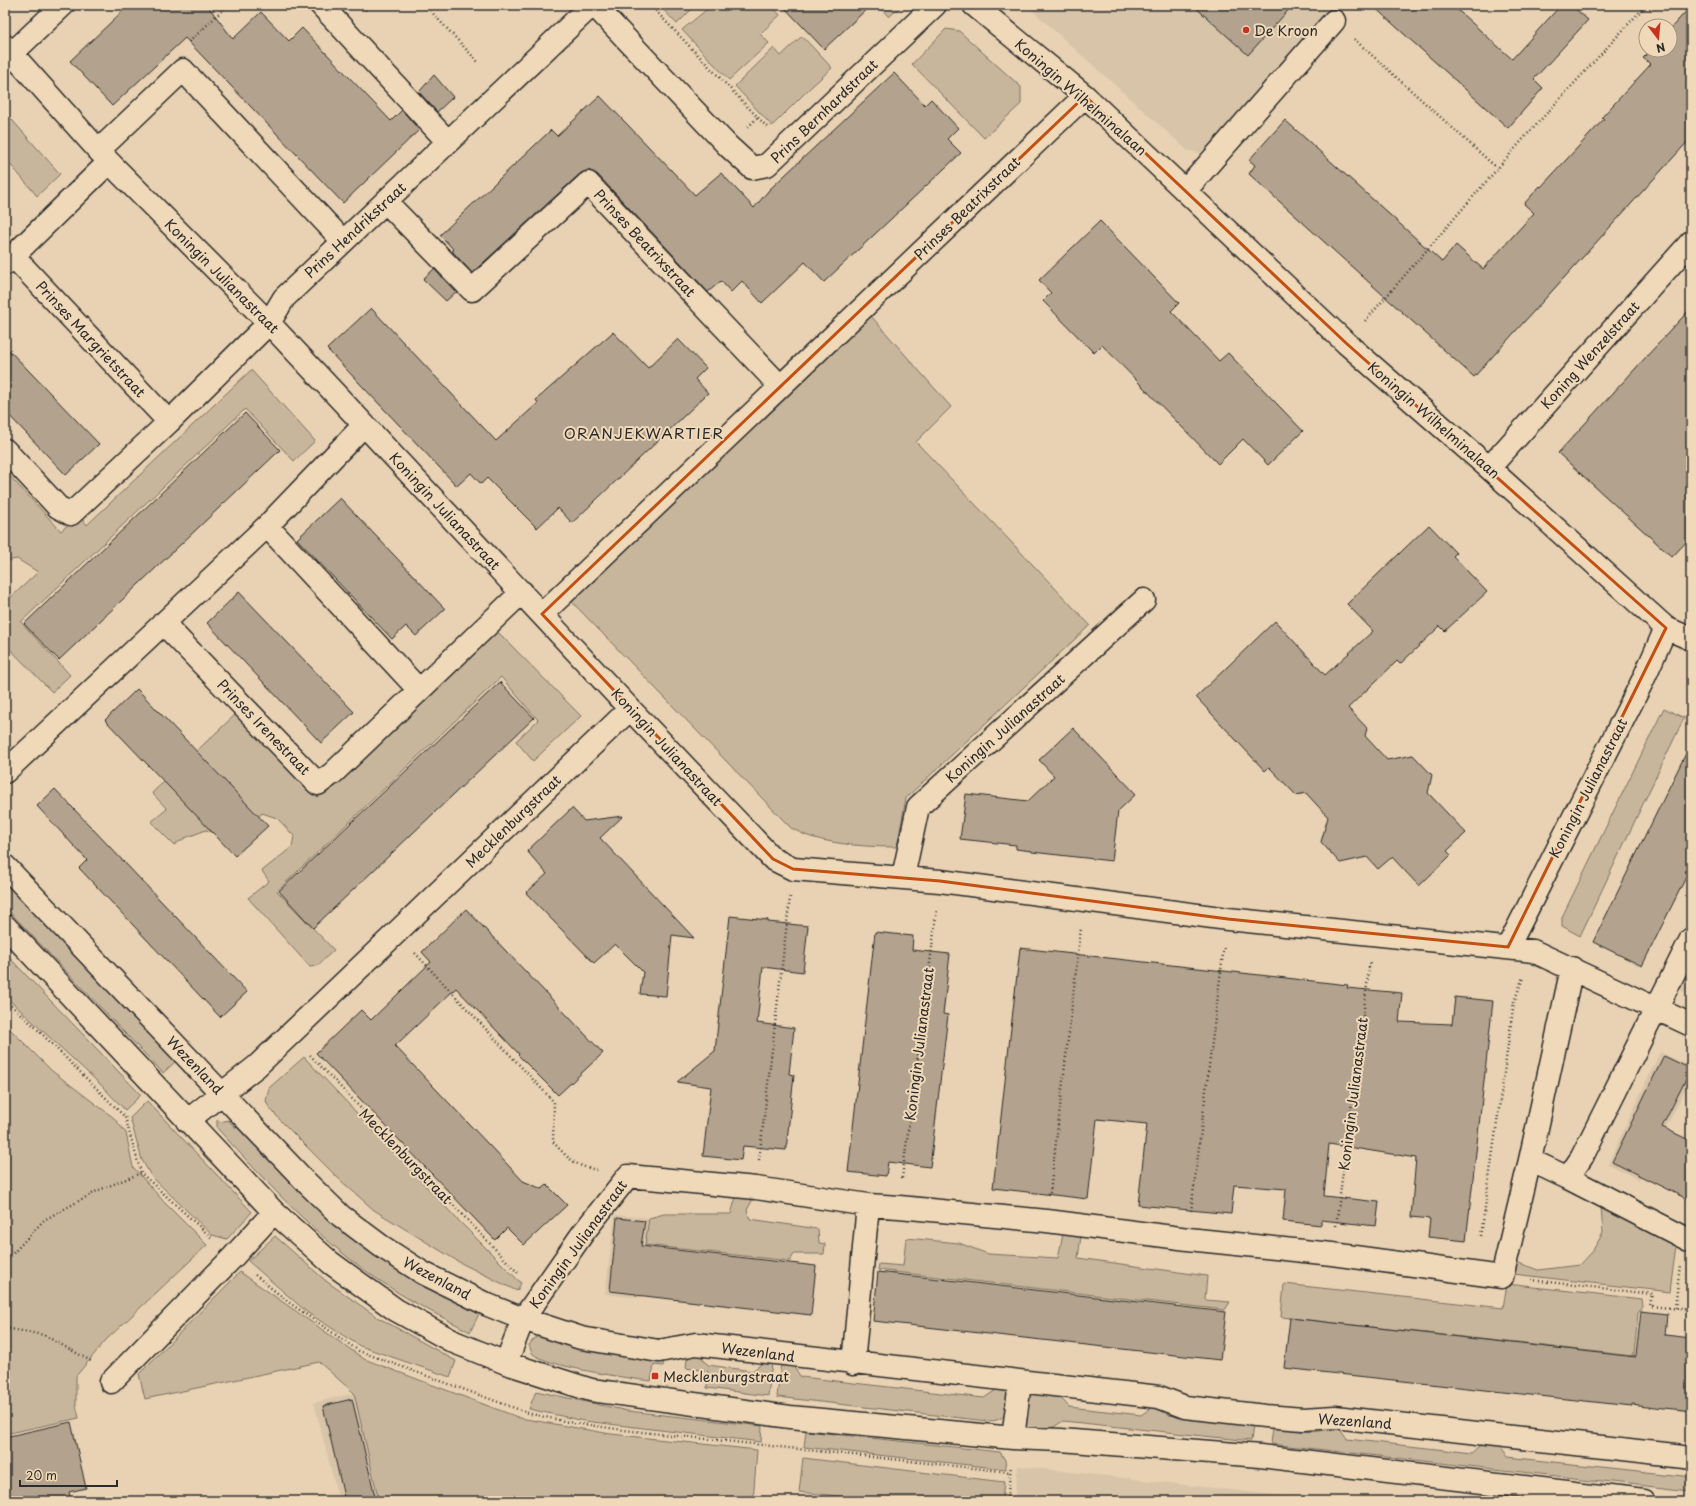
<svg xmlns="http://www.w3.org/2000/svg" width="1696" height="1506" font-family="'Playpen Sans',sans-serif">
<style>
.built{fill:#d8c4a8}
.green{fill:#c8b69c;stroke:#7a7064}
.building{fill:#b3a38e;stroke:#2b2b2b}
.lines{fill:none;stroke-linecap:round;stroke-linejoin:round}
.minor-casing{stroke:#2b2b2b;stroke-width:25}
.path{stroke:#2b2b2b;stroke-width:2.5;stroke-dasharray:1 3;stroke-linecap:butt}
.minor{stroke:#f0d9b9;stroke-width:22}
.marked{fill:none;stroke:#c25012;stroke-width:3;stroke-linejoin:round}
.poi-dot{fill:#c8321e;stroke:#f0d9b9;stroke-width:1.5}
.labels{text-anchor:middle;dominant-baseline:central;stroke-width:4;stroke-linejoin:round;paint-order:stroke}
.poi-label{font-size:14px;fill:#2b2b2b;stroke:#f0d9b9;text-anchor:start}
.street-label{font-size:14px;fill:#2b2b2b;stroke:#f0d9b9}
.neighbourhood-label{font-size:15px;letter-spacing:1px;fill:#2b2b2b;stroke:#f0d9b9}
</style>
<rect width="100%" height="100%" fill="#e8d2b3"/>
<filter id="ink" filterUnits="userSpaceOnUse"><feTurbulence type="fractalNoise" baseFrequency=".025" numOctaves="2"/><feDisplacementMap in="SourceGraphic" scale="8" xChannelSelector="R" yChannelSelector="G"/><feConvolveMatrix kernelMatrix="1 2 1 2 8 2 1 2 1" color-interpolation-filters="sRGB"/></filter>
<g filter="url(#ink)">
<path class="built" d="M1026,5H1337L1211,146L1199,153L1187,150Z
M1691,962V995L1677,989Z
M1660,1052L1691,1067V1079L1639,1180L1608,1164Z
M615,1215L649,1218L645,1245L641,1298L605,1294Z
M354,1393L379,1501H339L314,1403Z
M1018,1466L1327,1501H1014Z"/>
<path class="green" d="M659,5H696L677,24Z
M712,5H771L780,15L760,34L769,43L729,80L682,30Z
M877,5H902L889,17Z
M946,29L959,31L1021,87V104L984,138L912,64Z
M802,36L832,68L811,87L772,126L735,86L774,48L781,56Z
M5,112L60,174L37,196L5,158Z
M871,316L951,407L916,442L1090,625L906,798L897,847C869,847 838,845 811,837C804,835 797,831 791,828L572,602Z
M251,370L315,441L294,461L245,409L21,622L70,675L52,692L5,644V603L38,572L17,559L5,561V471L61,531L79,515L87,525Z
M494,628L581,716L533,761L516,741L538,720L501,677L277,891L334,950L317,966L310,967L248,898L269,881L262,871L292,847L294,836L277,818L262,813L246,831L218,834L206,830L185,838L174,845L151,822L167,809L152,793L237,713L318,797Z
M1664,708L1684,718L1580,936L1562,926V917Z
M5,878L177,1060L163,1073L5,907Z
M5,953L141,1095L125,1110L100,1084L5,996Z
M5,1024L52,1071L114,1118L126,1133L133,1167L165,1203L207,1245L106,1340L76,1376V1405L79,1418L5,1434Z
M304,1057L456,1218L521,1283L517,1291L459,1262L374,1210L339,1179L280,1120L269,1107L266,1101L269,1088Z
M147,1101L252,1212L227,1239L212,1235L151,1176L142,1160L130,1118Z
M217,1119L221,1122L228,1120L236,1128L240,1124L309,1197L481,1310L470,1332C443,1317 414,1304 388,1286C322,1244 270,1186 217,1128Z
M736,1197L753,1199L747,1210L750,1219L818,1229L819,1243L825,1244L824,1254H794L790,1261L645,1245L649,1218L664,1214H731Z
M1601,1206L1676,1245L1670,1292L1513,1274L1516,1262L1538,1270L1579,1265L1593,1250L1603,1233Z
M1063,1234L1081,1236L1078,1258L1207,1276L1205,1300L1230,1302L1225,1310L878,1270L879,1264L903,1266L906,1238L959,1243L988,1254L1058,1258Z
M275,1236L326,1281L377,1317L456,1361L450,1377L360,1346L308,1313L248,1261Z
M240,1272L364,1359L520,1418L611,1434L757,1450L753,1501H379L354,1393L319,1362L145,1399L139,1374Z
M1284,1284L1503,1308L1507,1284L1642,1299L1643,1307L1638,1313L1634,1356L1281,1317Z
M539,1336L573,1346L664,1360L663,1366L654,1365L651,1381C632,1379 543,1366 532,1353C531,1351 530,1347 529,1345L534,1339Z
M693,1354H699L708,1365L752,1371L764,1362L772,1363L768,1396L707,1388L708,1371L686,1368L687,1359Z
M781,1363L792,1365L801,1377L984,1398L999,1388L1008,1389L1009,1410C1003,1419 997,1421 987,1421L777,1397Z
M536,1391L628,1411L762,1426L761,1442L584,1421L529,1409Z
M1028,1392L1058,1395L1069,1407L1141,1415L1154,1406H1160L1168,1415L1253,1424L1251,1441L1063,1421L1046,1432L1021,1431Z
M1332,1426H1337L1347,1439L1472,1453L1484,1444L1499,1446L1508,1457L1691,1477V1491L1271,1444L1273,1427C1290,1429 1319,1437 1332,1426Z
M806,1431L1000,1452L1005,1460L1006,1469L804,1447Z
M803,1458L1004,1482L1002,1501H889L799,1492Z"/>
<path class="building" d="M129,5H207L233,39L261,12L289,41L302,28L391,121L402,110L419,130L343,203L185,38L112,106L70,61Z
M782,5H871L824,49Z
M1193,5H1293L1248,55Z
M1372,5H1452L1512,59L1561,5H1571L1588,20L1534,79L1543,88L1508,128Z
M1691,6V138L1474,377L1249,174L1255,165L1249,160L1285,120L1442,262L1456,245L1483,269L1534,213L1524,204L1540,186L1541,187L1604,119L1602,117L1651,64L1643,58L1651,50H1670V29Z
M894,73L925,105L931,99L958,128L947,139L961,153L824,282L805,262L762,303L742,281L731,292L721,281L708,292L597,174L588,170L580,174L472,273L452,251L454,250L440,235L551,130L557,136L600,96L695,195L721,173L754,208L769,190Z
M434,75L453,97L437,112L419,92Z
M1100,221L1179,303L1171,311L1219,361L1228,353L1303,431L1268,465L1243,439L1218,464L1102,345L1094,353L1043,301L1051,293L1039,280Z
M434,269L456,292L446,301L423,279Z
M371,308L496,441L538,403L536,400L613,332L648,368L678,339L706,368L695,379L708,393L572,523L558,508L537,528L487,478L481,484L471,473L457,486L327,349Z
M1691,308V537L1672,557L1558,453Z
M5,346L99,444L66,475L5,411Z
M245,413L280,450L59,660L24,624Z
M340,498L445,609L416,636L406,626L392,639L297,539Z
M1429,525L1456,553L1453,556L1487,592L1445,631L1440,626L1400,664L1397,661L1348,708L1367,728L1365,736L1387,760L1413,755L1432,775L1428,793L1466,833L1447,851L1451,855L1419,886L1392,857L1378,869L1367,857L1340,863L1321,842L1328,817L1306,793L1296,795L1269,767L1265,771L1196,697L1275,621L1325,675L1373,631L1347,604Z
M239,592L354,712L321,743L207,623Z
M500,682L534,718L313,928L279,891Z
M137,689L268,826L235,856L105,720Z
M1073,728L1136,794L1118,811L1112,861L1032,852V851L1016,849V845L960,839L966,794L1028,801L1054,776L1039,760Z
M1691,743V867L1642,966L1593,942Z
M55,789L247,992L220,1017L79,868L87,860L37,806Z
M572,808L584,821L623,816L600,838L694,938L672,935L666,996L640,994L643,972L615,944L594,963L526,893L547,874L527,851Z
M466,909L603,1053L558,1095L518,1055L519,1054L456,988L395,1046L523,1181L542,1189L547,1185L567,1205L524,1245L507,1228L495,1240L316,1053L361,1010L371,1020L431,962L422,952Z
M730,916L768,920V922L808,926L803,972L763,967L757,1023L794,1028L789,1074L794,1075L786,1150L743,1146L741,1160L703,1156L711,1087L677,1082L715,1051Z
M875,932L913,936L912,950L950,954L943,1014L948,1015L930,1167L888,1162L886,1176L848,1172Z
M1020,948L1348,985L1347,988L1402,993L1399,1022L1452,1024L1455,997L1493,1001L1466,1241L1428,1237L1430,1219L1411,1217L1416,1158L1329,1144L1324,1196L1379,1202L1376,1226L1321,1220V1225L1283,1221L1286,1189L1234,1185L1231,1214L1138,1205L1147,1124L1097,1119L1088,1199L993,1188Z
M1664,1056L1691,1069L1662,1127L1691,1141V1201L1612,1162Z
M617,1218L645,1221L641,1246L816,1266L811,1315L636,1295V1294L610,1291Z
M878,1272L1226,1312L1220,1360L873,1321Z
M1641,1311L1667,1314L1665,1335L1691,1338V1411L1631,1404V1406L1284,1368L1290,1318L1636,1357Z
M352,1399L361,1436L376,1501H345L323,1406Z
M71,1422L86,1488L69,1492L71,1501H5V1437Z"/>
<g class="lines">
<g class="minor-casing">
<path id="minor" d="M321,5L448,142
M594,5L728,146L752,168L767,165L935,5
M974,5L1085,96L1346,343L1489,468L1666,628L1691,639
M5,46L109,162L269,323L630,709L773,859L793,869L940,881L1228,919L1533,951L1691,1025
M5,60L63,5
M99,150L183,70L343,241
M1185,191L1334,21
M386,202L472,290L588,183L780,386
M13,256L169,422
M5,264L109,162
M5,450L58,507L71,514L169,422L269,323L284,298L592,5
M1489,468L1691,242
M267,526L419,690
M542,614L1085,96
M163,623L318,784L333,773L522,592
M5,772L267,526L364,425
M5,866L306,1182L341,1216L381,1246L423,1273L488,1305L523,1319L581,1338L659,1351L696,1344L1159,1397L1185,1407L1265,1416L1303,1419L1335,1417L1691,1457
M903,877L918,807L1144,600
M5,926L274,1212L331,1263L396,1310L454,1342L506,1363L591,1390L790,1417L1013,1438L1061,1440L1260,1456L1644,1501
M1508,947L1643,680L1666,628
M187,1121L257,1066L630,709
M1530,1160L1572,968
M1568,1178L1691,1241
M506,1363L523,1319L583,1233L628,1176L756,1188L868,1205L899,1207L1047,1221L1188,1239L1332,1254L1502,1277L1530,1160L1568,1178L1582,1157L1691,939
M853,1364L868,1205
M111,1382L233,1257L274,1212
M1013,1438L1020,1382"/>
</g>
<path class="path" d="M425,5L479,63
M650,5L767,127
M365,10L370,5
M1354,39L1498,169
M189,42L228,5
M748,127L758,117
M1365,321L1525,137L1646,5
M415,953L554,1102L553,1142C569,1159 574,1166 598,1170
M5,1000L33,1025L125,1117L141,1173L212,1238
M310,1055L519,1274
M759,1160L790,897
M902,1178L937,909
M1050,1193L1081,928
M1191,1211L1224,946
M1336,1226L1370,961
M1481,1236L1514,1002L1523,977
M5,1262L44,1220L99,1190L141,1173
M255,1275L291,1304L359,1351L531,1414L573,1423L624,1430L1010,1472
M1531,1280L1652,1294L1650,1306L1691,1310
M1675,1308L1680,1266
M5,1328L44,1335L91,1361
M1007,1501L1011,1466"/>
<use href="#minor" class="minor"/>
</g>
</g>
<path class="marked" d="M1085,96L1346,343L1666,628L1508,947L1228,919L940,881L793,869L773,859L542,614Z"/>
<g class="poi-dot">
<circle cx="1246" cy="30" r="4"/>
<rect x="651" y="1372" width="8" height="8" rx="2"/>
</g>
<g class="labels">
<g class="poi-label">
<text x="1254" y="30">De Kroon</text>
<text x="663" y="1376">Mecklenburgstraat</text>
</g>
<g class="street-label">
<text transform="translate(1081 97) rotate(41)">Koningin Wilhelminalaan</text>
<text transform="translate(824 111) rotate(-44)">Prins Bernhardstraat</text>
<text transform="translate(967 208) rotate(-44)">Prinses Beatrixstraat</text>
<text transform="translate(355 230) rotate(-43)">Prins Hendrikstraat</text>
<text transform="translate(645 243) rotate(47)">Prinses Beatrixstraat</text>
<text transform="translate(222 276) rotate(45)">Koningin Julianastraat</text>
<text transform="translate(91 339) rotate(47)">Prinses Margrietstraat</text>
<text transform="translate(1590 355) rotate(-48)">Koning Wenzelstraat</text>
<text transform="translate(1434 420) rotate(41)">Koningin Wilhelminalaan</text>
<text transform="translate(445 511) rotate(47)">Koningin Julianastraat</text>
<text transform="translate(264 727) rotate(46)">Prinses Irenestraat</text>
<text transform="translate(1005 728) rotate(-42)">Koningin Julianastraat</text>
<text transform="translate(667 747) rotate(47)">Koningin Julianastraat</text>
<text transform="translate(1588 788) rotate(-63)">Koningin Julianastraat</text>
<text transform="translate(513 821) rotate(-44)">Mecklenburgstraat</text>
<text transform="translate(919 1044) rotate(-83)">Koningin Julianastraat</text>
<text transform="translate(195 1065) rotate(46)">Wezenland</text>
<text transform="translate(1353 1094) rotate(-83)">Koningin Julianastraat</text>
<text transform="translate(406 1156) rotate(46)">Mecklenburgstraat</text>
<text transform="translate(578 1244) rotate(-54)">Koningin Julianastraat</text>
<text transform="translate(437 1278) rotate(28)">Wezenland</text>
<text transform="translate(758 1352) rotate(7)">Wezenland</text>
<text transform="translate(1355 1421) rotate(4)">Wezenland</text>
</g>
<g class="neighbourhood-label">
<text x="644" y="432">ORANJEKWARTIER</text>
</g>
</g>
<rect width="1696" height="1506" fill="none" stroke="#f0d9b9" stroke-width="20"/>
<rect x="10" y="10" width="1676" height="1486" fill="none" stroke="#2b2b2b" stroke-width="1.5" filter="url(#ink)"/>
<g transform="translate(1658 38) rotate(164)"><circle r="19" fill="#f0d9b9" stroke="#a19380"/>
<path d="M0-3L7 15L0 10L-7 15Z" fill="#c8321e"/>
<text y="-6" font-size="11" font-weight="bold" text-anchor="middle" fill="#2b2b2b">N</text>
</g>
<path d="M20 1480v6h97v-6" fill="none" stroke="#2b2b2b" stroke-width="2"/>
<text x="26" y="1480" font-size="12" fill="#2b2b2b" stroke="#f0d9b9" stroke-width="3" paint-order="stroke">20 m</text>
</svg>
